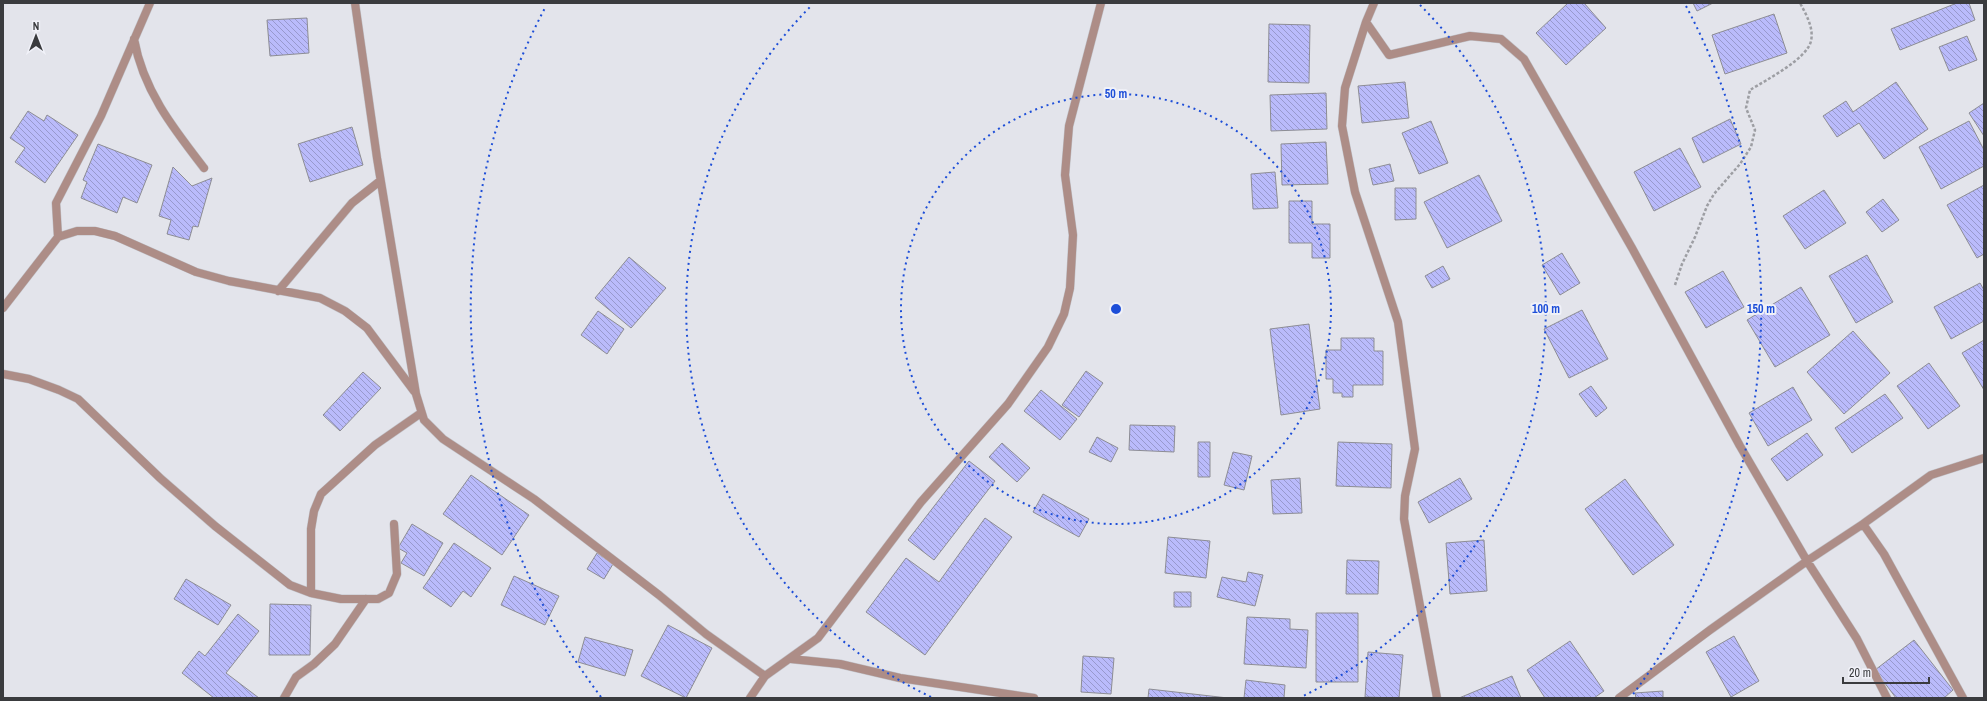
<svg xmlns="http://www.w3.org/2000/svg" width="1987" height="701" font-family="'Archivo Narrow',sans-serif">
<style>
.building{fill:url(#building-back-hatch);stroke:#8d8d94}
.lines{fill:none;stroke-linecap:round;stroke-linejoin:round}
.street-casing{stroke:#c1c2c8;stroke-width:9}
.path{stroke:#9d9ea3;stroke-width:2.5;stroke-dasharray:3 2;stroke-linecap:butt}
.street{stroke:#ad8d87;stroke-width:8}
.ring{fill:none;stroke:#1d4ed8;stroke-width:2;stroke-dasharray:2 4}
.centre{fill:#1d4ed8;stroke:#f0f1f8;stroke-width:2}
.ring-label{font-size:12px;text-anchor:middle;font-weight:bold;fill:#1d4ed8;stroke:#f0f1f8;stroke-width:4;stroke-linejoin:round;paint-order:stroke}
</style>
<defs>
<pattern id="building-back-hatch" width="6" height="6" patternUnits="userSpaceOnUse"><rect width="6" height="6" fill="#babbfb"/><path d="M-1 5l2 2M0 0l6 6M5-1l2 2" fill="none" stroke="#9899cd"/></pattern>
</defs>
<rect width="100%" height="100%" fill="#e3e4eb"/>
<path class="building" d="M1568,3H1584L1606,28L1566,65L1536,33Z
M1693,3H1713L1697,11Z
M1957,3H1969L1975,20L1900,50L1891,29Z
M1774,14L1787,53L1725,74L1712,35Z
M307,18L309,53L270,56L267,20Z
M1269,24L1310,25L1309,83L1268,82Z
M1967,36L1977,60L1949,71L1939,47Z
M1405,82L1409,118L1362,123L1358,86Z
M1896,82L1928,129L1884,159L1859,123L1837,137L1823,116L1846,101L1853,112Z
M1326,93L1327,129L1271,131L1270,95Z
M1984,103V136L1969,113Z
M28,111L44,121L47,115L78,135L45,183L15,162L25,148L10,138Z
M1730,119L1741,144L1703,163L1692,138Z
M1431,121L1448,163L1419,174L1402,133Z
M1969,121L1984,150V166L1941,189L1919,147Z
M352,127L363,165L310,182L298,144Z
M1326,142L1328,184L1282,185L1281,144Z
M98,144L152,165L137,203L123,197L117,213L81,198L87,182L83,180Z
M1680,148L1701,187L1654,211L1634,172Z
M1390,164L1394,181L1373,185L1369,169Z
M173,167L192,186L212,178L198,227L193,226L189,240L167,234L171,220L159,216Z
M1275,172L1278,208L1253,209L1251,174Z
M1479,175L1502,221L1447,248L1424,202Z
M1984,185V254L1977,258L1947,205Z
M1395,188H1416V219L1395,220Z
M1824,190L1846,223L1805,249L1783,216Z
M1883,199L1899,220L1882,232L1866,212Z
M1289,201H1312V224H1330V258H1312V243H1289Z
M1562,253L1580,283L1560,295L1542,265Z
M1867,255L1893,302L1856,323L1829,276Z
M629,257L666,288L631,328L595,298Z
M1443,266L1450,279L1432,288L1425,276Z
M1723,271L1744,307L1706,328L1685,292Z
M1980,283L1984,290V321L1951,339L1934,307Z
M1801,287L1830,335L1775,367L1747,320Z
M1582,310L1608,359L1569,378L1544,329Z
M598,311L624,329L607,354L581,335Z
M1309,324L1320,409L1281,415L1270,329Z
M1853,331L1890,373L1844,414L1807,372Z
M1341,338H1374V351H1383V385H1353V397H1342V393H1333V379H1326V350H1341Z
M1984,340V390L1962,353Z
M1929,363L1960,406L1928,429L1897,386Z
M1086,371L1103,383L1079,417L1062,405Z
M363,372L381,388L340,431L323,415Z
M1591,386L1607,408L1596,417L1579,394Z
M1793,387L1812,420L1768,446L1749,413Z
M1041,390L1077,419L1060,440L1024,411Z
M1885,394L1903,418L1852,453L1835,428Z
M1130,425L1175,426L1174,452L1129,450Z
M1807,433L1823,455L1787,481L1771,459Z
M1097,437L1118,448L1111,462L1089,452Z
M1198,442H1210V477H1198Z
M1338,442L1392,444L1391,488L1336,486Z
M1002,443L1030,468L1017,482L989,457Z
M1233,452L1252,456L1244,490L1224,485Z
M969,461L995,481L934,560L908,540Z
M471,475L529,515L502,555L443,514Z
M1300,478L1302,513L1273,514L1271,480Z
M1460,478L1472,499L1429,523L1418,502Z
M1625,479L1674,545L1633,575L1585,509Z
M1043,494L1089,519L1079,537L1033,512Z
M985,518L1012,537L925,655L866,612L906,558L939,582Z
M412,524L443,543L424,576L401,563L407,553L398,548Z
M1168,537L1210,541L1206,578L1165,573Z
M1484,540L1487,591L1450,594L1446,543Z
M454,543L491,568L471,597L463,591L451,607L423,588Z
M597,553L613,564L604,579L587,569Z
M1347,560L1379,561L1378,594H1346Z
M1248,572L1263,575L1255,606L1217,597L1222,577L1246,582Z
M514,576L559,596L545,625L501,605Z
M186,579L231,605L218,625L174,599Z
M1174,592H1191V607H1174Z
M270,604L311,605L310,655H269Z
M1316,613H1358V682H1316Z
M238,614L259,631L226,673L259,698H214L182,673L199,651L205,656Z
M1247,617L1290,619V629L1308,630L1306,668L1244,664Z
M668,625L712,648L686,698L641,676Z
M1734,636L1759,681L1731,697L1706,652Z
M585,637L633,650L625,676L578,662Z
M1914,640L1953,690L1944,698H1896L1875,670Z
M1570,641L1604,691L1594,698H1545L1527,670Z
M1368,652L1403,655L1399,698L1365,697Z
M1083,656L1114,658L1111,694L1081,692Z
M1512,676L1521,698H1459Z
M1246,680L1285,685L1284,698H1244Z
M1149,689L1228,698H1148Z
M1663,691V698H1636L1635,693Z"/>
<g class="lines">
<g class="street-casing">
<path id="street" d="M355,3L377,158L416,394L424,420L443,439L534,499L659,595L706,634L765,676
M1374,3L1366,22L1389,55L1470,36L1501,39L1524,59L1632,248L1740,446L1807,561L1857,639L1887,698
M1366,22L1345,88L1342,126L1355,192L1398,322L1415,449L1405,496L1404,519L1437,698
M134,39C143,90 173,128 204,168
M58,237L77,231H95L115,236L196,272L229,281L320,298L345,311L367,328L414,391
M278,291L352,203L380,181
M3,308L58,237L56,203L101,116L150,3
M3,374L29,379L59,390L78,399L160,478L215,526L290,585L311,593L341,599H378L389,593L397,574L394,524
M1863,524L1884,554L1963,698
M311,593V529L314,511L321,494L375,445L421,413
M791,659L840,664L900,678L1034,698
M284,698L296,677L314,664L335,644L366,599
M750,698L765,676L818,638L921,502L1008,404L1048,347L1064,314L1070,288L1073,235L1065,175L1069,126L1101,3
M1619,698L1710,630L1807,561L1863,524L1931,475L1984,458"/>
</g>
<path class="path" d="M1675,285L1682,264L1695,237L1707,206L1714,194L1740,164L1751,147L1755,130L1746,108L1750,90C1766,80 1807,59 1811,41C1814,28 1806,14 1800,3"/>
<use href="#street" class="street"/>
</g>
<g class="ring">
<circle cx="1116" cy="309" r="215"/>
<path d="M931 697A430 430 0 0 1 812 5M1420 5A430 430 0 0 1 1301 697"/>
<path d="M601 697A645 645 0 0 1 546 6M1686 6A645 645 0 0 1 1631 697"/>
</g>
<circle cx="1116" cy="309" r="6" class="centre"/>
<g class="ring-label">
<text x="1116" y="98">50 m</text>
<text x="1546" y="313">100 m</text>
<text x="1761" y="313">150 m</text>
</g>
<rect width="1987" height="701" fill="none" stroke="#3a3b3e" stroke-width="8"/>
<g transform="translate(36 36)" stroke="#f0f1f8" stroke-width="3" paint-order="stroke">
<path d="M0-3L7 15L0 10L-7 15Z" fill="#3a3b3e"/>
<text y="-6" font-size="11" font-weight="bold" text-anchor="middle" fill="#3a3b3e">N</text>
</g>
<path d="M1843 677v6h86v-6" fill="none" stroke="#3a3b3e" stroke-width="2"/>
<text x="1849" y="677" font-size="12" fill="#3a3b3e" stroke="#f0f1f8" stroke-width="3" paint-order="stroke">20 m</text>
</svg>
